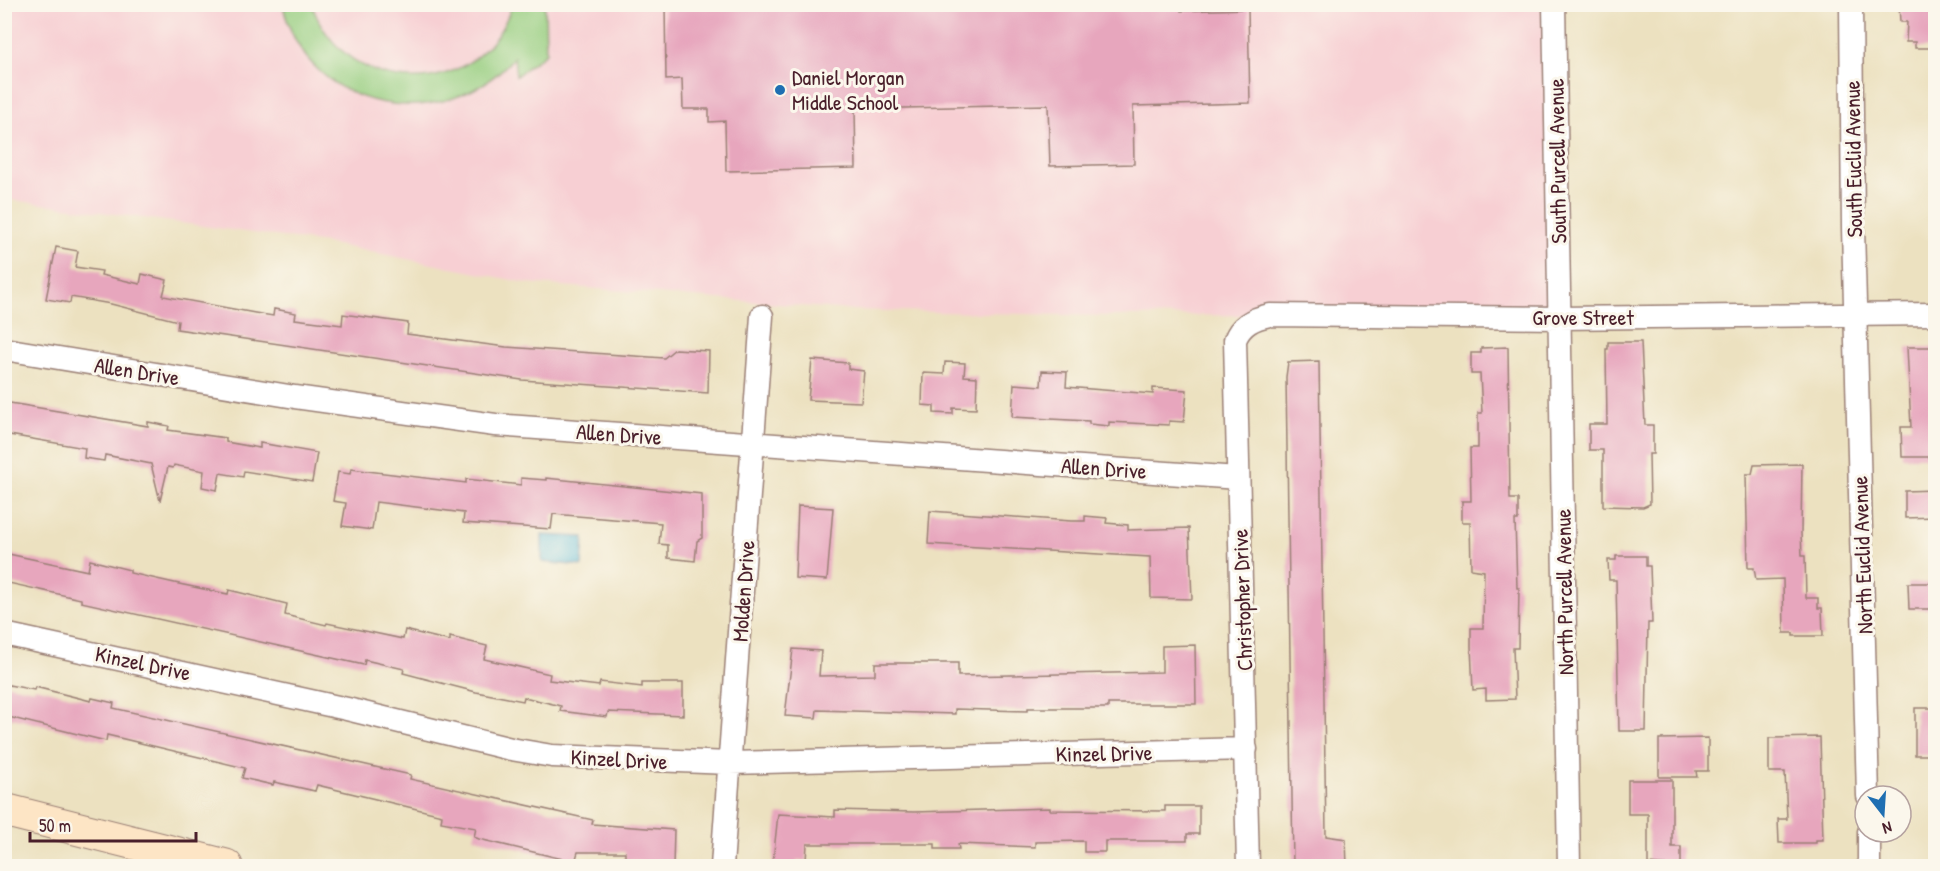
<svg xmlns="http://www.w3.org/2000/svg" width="1940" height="871" font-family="'Patrick Hand',sans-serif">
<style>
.built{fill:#f7cfd3}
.green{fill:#96cd7f;stroke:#707655;stroke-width:1.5}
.water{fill:#53b5d2;stroke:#4e6a7e;stroke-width:1.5}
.building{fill:#e7a6bd}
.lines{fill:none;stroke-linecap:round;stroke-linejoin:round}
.street-casing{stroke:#9b8076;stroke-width:25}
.secondary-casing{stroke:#9b8076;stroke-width:35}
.street{stroke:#fff;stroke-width:22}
.secondary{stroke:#fde5c5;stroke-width:33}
.poi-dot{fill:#1f6fb2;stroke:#fbf7ec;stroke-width:2}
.labels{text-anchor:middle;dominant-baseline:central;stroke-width:6;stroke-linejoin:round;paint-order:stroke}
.poi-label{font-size:22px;fill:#4a1f2b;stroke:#fbf7ec;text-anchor:start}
.street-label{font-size:22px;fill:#4a1f2b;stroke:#fbf7ec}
</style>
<rect width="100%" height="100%" fill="#fbf7ec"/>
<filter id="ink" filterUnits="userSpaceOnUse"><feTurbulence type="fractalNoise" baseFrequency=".0167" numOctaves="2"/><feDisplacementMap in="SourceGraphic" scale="12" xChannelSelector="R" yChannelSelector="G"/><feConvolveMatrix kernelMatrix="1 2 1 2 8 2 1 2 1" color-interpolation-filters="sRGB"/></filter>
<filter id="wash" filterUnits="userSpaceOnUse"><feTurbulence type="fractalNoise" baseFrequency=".008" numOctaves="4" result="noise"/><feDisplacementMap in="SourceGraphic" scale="24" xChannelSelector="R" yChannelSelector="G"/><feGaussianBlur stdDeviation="1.35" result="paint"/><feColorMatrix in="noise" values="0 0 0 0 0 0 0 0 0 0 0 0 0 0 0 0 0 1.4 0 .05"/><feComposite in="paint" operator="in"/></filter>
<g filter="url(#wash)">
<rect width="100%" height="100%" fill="#ece1c0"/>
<path class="built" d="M5,5H1554L1559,318L1270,315L1109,316L850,310L527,283L326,243L5,199Z"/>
<path class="green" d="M283,5H312C346,101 480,104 512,5H545L546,53L516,76L514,57C446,138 305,114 283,5Z"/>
<path class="water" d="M542,535L584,537L582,566L542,562Z"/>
<g id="blocks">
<path class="building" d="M665,4H1181V11L1248,9L1250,103L1133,106L1134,164L1050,166L1048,105L855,109L856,168L726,171L725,121L709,122V109H683L682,79L666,80Z
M1899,4L1935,6V48H1915V42H1906L1907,22H1900Z
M56,247L78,251L75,267L102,271L101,275L140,284L142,274L167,280L163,296L255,313L273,316L274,309L296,313L295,319L342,325L343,314L408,323L407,334L506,347L664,358L675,349L709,351L708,393L522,380L177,329L178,321L111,304L71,297L70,303L46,299Z
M1608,342H1641L1645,425H1653V454H1649L1650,504L1643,507L1603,506V450H1589V424H1607L1606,349H1608Z
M1508,347L1510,499H1518V520H1515L1517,588H1519L1518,648H1513L1515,699L1486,700V689L1473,690L1471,647V628H1483L1484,571L1471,569L1470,522H1462V501H1471L1470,448H1478V413H1482L1480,374H1471V353H1481V348Z
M1907,347H1935V457H1902L1901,427H1911Z
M812,360L848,363V369L864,371L861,402L808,400Z
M1319,361L1326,836L1346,839L1347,867H1293L1286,377L1288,362Z
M945,362L965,363L964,376L977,377L976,409L953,408V414L934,413V406L922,405L923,373L944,374Z
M1042,371L1067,372L1066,387L1153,394V388L1187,390L1184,422L1169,421V425L1109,422V426L1089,424V421L1012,417L1014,384L1041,386Z
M4,402L148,426V422L169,426L168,430L226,438V442L260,448V443L317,453L312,482L244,471L243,477L220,473L217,490L202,487L204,471L174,465L173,468L168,467L160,501L151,464L105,455L104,461L84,458L85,448L4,434Z
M1802,464L1801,533L1802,556H1805L1806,598H1818V608H1822L1823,636H1793V633H1784L1783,579L1756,580L1754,568H1748L1746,474H1752L1754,465Z
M351,469L466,483V479L521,485V478L546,480V478L702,494V538L697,541L695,561L668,558V545L659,544L661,523L553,514L551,529L463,523L464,513L376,502L372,530L342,526L346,503L333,501L338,472L350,474Z
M1935,490V517L1905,518V491Z
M798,506L833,508L827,580L795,578Z
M930,511L1071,521H1085V516L1107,518L1106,523L1128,525V530L1189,528L1192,599L1151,598L1150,557L928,544Z
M4,553L88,571L90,560L130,570V573L179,584L228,594L229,590L287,604L285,615L326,625L327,623L403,639L405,630L450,641V637L487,646L484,659L550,674L549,680L599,686L600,682L642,687V683H683V715L608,712L607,717L560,711L561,706L524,697L523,701L476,692L403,673L404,669L365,660L364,665L81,602V599L4,582Z
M1616,556H1646V566H1650L1652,623H1648L1646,731H1619L1616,580H1609L1608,560H1616Z
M1908,583H1935V609H1909Z
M1195,645L1196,704H1108V708H1028V711L955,709V714L817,710L816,718L785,716L793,649L821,651L819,676L875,675V663H958V676L1162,672V646Z
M4,684L34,690L35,687L91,701L92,698L114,703L113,708L411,775L410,779L593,820L592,824L674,830L673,867H641L642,861L625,860V852H578L575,862L479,839L474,837L476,828L441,822L442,815L317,785L315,791L274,782L273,785L242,778L245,768L107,735L106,741L4,716Z
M1915,708H1935V755H1915Z
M1820,737L1823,840H1816V843H1779L1778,819H1787L1785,772H1769V738Z
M1708,738V771H1696L1697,777H1659V739Z
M1628,780H1672V847H1681V867L1648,864V814H1628Z
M1165,806H1199V834H1187V841H1105V852H1084V841L1035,842V847L958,844L959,849H935V844H807L806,861L797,860V867H774L773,861L778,814L835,817V810L914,812L1050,808V810L1165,811Z"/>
</g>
</g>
<g filter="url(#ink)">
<use href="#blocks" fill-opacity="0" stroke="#9b8076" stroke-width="1.5"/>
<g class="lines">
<g class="street-casing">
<path id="street" d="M1554,4L1569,866
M1851,4L1853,228L1868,796
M4,349L295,397L495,425L1238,478
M4,634L347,709L511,749L552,756L730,763L1246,749
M1869,832V866
M722,866L762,316
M1248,866L1235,340C1241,324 1254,318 1270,315L1559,318L1936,314"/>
</g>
<g class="secondary-casing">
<path id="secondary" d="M4,810L226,866"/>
</g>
<use href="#street" class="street"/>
<use href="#secondary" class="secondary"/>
</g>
</g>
<circle class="poi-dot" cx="780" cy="90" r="6"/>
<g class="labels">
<g class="poi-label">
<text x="792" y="77">Daniel Morgan<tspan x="792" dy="25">Middle School</tspan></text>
</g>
<g class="street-label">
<text transform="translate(1853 159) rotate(-91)">South Euclid Avenue</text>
<text transform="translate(1557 161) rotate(-91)">South Purcell Avenue</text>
<text x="1583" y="317">Grove Street</text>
<text transform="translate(137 371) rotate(9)">Allen Drive</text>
<text transform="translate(619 434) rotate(4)">Allen Drive</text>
<text transform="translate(1104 468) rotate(4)">Allen Drive</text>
<text transform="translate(1862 555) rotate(-92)">North Euclid Avenue</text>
<text transform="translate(743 591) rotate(-86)">Molden Drive</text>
<text transform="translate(1564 592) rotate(-91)">North Purcell Avenue</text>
<text transform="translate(1242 600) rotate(-92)">Christopher Drive</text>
<text transform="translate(143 663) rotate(12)">Kinzel Drive</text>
<text transform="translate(1104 753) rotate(-1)">Kinzel Drive</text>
<text transform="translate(619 759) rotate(3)">Kinzel Drive</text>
</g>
</g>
<rect width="1940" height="871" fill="none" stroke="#fbf7ec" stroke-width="24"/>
<g transform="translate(1883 814) rotate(163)"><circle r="28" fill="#fbf7ec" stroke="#b4a19f" stroke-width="1.5"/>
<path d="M0-4.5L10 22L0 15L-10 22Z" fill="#1f6fb2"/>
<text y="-9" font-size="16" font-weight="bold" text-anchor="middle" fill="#4a1f2b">N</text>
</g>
<path d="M30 832v9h166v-9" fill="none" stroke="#4a1f2b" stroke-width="3"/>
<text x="39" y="832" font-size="18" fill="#4a1f2b" stroke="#fbf7ec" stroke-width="4.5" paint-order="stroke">50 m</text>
</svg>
